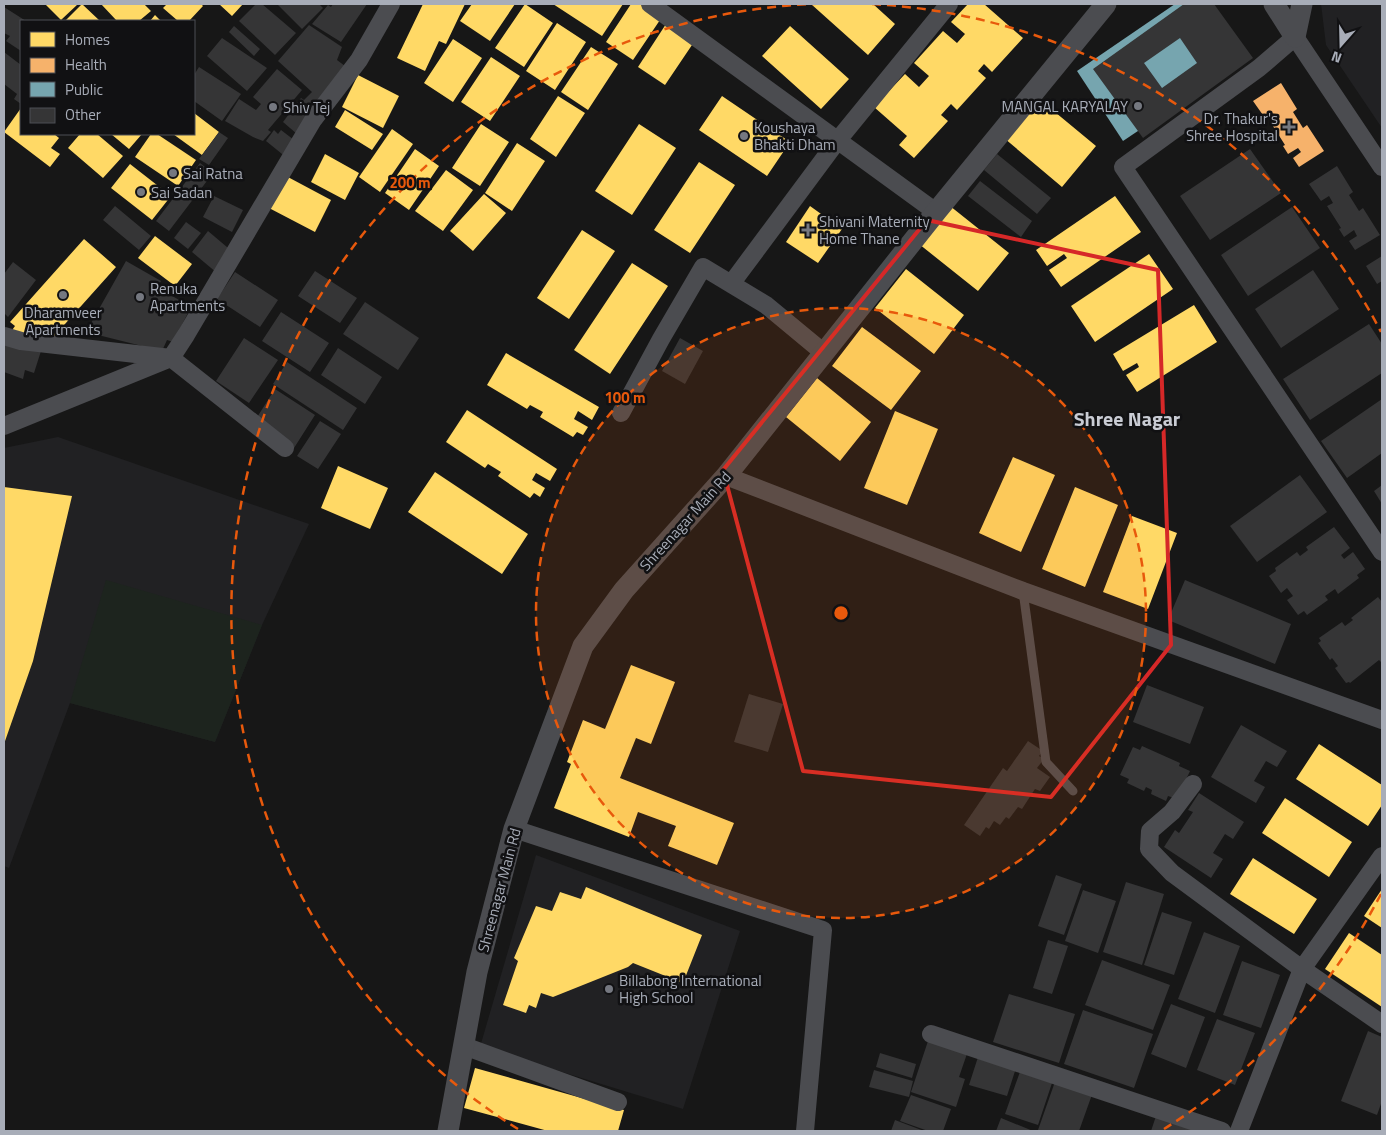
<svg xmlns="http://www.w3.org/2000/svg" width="1386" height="1135" font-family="'Titillium Web',sans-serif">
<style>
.built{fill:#212123}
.green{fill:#1d241e}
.homes{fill:#ffd966}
.health{fill:#f6b26b}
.public{fill:#76a5af}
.building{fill:#353536;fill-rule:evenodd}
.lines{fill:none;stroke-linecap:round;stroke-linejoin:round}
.service{stroke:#4b4c50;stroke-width:9}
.minor{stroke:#4b4c50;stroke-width:18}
.tertiary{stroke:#4b4c50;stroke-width:21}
.marked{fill:none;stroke:#d62828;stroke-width:4;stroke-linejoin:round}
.ring{fill:none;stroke:#e8590c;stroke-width:2.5;stroke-dasharray:9 6}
.poi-dot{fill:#757880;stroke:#111113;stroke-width:2}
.labels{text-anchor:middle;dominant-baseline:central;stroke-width:5;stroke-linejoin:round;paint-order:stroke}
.poi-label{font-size:15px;fill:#a8adb8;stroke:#111113;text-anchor:start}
.street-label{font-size:15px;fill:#a8adb8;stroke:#111113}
.district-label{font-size:20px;font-weight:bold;fill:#c9ccd4;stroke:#111113}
.centre{fill:#e8590c;stroke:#111113;stroke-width:2.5}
.ring-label{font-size:15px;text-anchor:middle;font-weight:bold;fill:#e8590c;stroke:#111113;stroke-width:5;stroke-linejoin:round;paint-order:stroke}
</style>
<rect width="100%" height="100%" fill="#171717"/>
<path class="built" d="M1321,4H1382V128L1326,45Z
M58,437L309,524L262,625L215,742L70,703L9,868L4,866V448Z
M536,855L740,931L683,1109L480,1047Z"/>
<path class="green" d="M106,580L262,625L215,742L70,703Z"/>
<path class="homes" d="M45,4H78L61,20Z
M82,4L100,21H65Z
M101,4H144L151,11L139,21H117Z
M167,4H201L203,6L189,21H178L163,8Z
M219,4H243L232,16Z
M423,4H465L446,44L439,41L425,71L397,58Z
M472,4H515L490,41L460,21Z
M525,4L553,23L524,67L495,48Z
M553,4H623L602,36Z
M631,4H643L662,17L633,60L606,42Z
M811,4H873L895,24L868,55Z
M968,4H984L1023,38L992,72L984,64L978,71L986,78L957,110L951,104L941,115L948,121L914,158L899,145L907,136L874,107L905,74L919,87L929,76L914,63L943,31L957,43L965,34L951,22Z
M155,15L161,21H150Z
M557,23L586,42L555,90L526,71Z
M666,24L694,42L665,85L638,67Z
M790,26L849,79L821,109L762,56Z
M453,39L482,58L453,102L424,83Z
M591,47L618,64L588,110L561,92Z
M491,57L520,76L490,121L461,102Z
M358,75L399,96L383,128L342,107Z
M558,96L585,113L556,157L530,139Z
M722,96L790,142L767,176L699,130Z
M1038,98L1096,146L1062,187L1004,138Z
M21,108V134H54L59,138L51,148L60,154L50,167L4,132Z
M345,110L383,134L372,150L335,127Z
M194,113L219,132L202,155L173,134H194Z
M481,124L509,142L480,186L452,168Z
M639,124L676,148L632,215L595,191Z
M392,129L413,144L380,192L359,177Z
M80,134H97L123,156L103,178L68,148Z
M111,134H142L129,149Z
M151,134H157L196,160L178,186L135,157Z
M517,143L545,161L512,211L485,193Z
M415,149L439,166L409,210L385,193Z
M325,154L359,173L345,200L311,182Z
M699,162L735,185L690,253L654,230Z
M130,164L171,196L152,220L111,188Z
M446,170L473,190L443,231L415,211Z
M286,176L331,200L315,232L269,208Z
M484,194L506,213L473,251L450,231Z
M1115,196L1141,232L1061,287L1049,270L1067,258L1064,254L1047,266L1036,250Z
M810,206L842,229L818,263L786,242Z
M950,206L1009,253L978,291L919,244Z
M582,230L615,251L569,319L537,298Z
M155,236L192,264L175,286L138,258Z
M84,239L116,267L48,343L10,333L15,326L10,322Z
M1149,254L1173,289L1095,342L1071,306Z
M632,263L668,286L610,374L574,350Z
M906,269L964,315L934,354L875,308Z
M1194,305L1217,342L1137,392L1126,375L1139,367L1137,363L1123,371L1113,354Z
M862,327L921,371L891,410L832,366Z
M506,353L599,407L592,420L578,411L574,419L588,427L583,435L577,432L573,437L540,417L543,412L530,405L527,409L487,385Z
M817,378L871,422L840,461L786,417Z
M467,410L557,469L550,481L536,473L532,480L545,488L540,497L534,493L530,498L498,476L501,472L488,464L485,468L446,442Z
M895,411L938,429L907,505L864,488Z
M1013,457L1055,475L1021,552L979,533Z
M338,466L388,488L370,529L321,508Z
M435,472L528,534L502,574L408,512Z
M4,487L72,496L33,661L4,744Z
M1075,487L1118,505L1085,587L1042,569Z
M1132,516L1177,533L1148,609L1103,592Z
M631,665L675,682L651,744L636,738L620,778L734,823L717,865L668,846L676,826L638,812L629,837L554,808L571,764L567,762L583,720L605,729Z
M1319,744L1382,785V805L1368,826L1296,779Z
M1285,798L1352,842L1329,877L1262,833Z
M1253,858L1317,899L1294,934L1230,894Z
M586,887L702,935L683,983L633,963L628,967L553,997L541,993L536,1008L529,1005L526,1013L503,1005L518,961L514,958L536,906L552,911L560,892L581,899Z
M1382,889V928L1364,916Z
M1349,933L1382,955V1007L1325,969Z
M475,1068L624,1110L618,1131H548L464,1108Z"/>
<path class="health" d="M1281,83L1297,109L1293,112L1303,128L1307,125L1324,151L1299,167L1293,158L1301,152L1298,148L1288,154L1283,146L1285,145L1271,123L1277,120L1273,113L1265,118L1253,101Z"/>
<path class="public" d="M1175,4H1203L1241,62L1123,141L1077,71Z"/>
<path class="building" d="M256,4H262L296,33L275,55L239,21Z
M277,4H319L323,8L302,29Z
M333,4H367L341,42L312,24L328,5L331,7Z
M1184,4H1214L1253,58L1143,138L1093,69ZM1180,38L1197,63L1162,88L1144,63Z
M4,7L26,21H21V51L6,41L10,36L4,33Z
M309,25L342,47L337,60L345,66L297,134L283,122L301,98L304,100L312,92L278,61Z
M234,26L260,49L254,56L229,32Z
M222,38L267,68L247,91L207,56Z
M4,52L21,65V104L14,99L17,94L4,84Z
M199,67L241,94L222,121L194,101V75Z
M277,69L302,90L268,130L271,132L263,141L253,137L225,121L239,99L256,110L261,104L253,97Z
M274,130L278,134L281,130L298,143L287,158L266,141Z
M219,132L228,138L209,165L199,159Z
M1250,149L1281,193L1210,240L1180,196Z
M997,154L1051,198L1037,214L984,170Z
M200,163L213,173L169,231L156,221Z
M1337,166L1353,192L1349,195L1359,211L1363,208L1380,235L1355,250L1349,241L1357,236L1354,230L1344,237L1339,229L1341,228L1327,206L1333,203L1329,196L1321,201L1309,184Z
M980,181L1032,221L1021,237L968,196Z
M214,196L243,210L232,232L203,217Z
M115,206L151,236L139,250L103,220Z
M1292,207L1320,248L1248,296L1221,255Z
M186,222L201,233L188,249L174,238Z
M208,231L234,253L217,273L192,252Z
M1382,256V281L1377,284L1366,266Z
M126,261L161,281L157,287L191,307L173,342L167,340L162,351L86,332Z
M13,262L36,280L8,317L4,313V274Z
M1313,270L1339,309L1281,348L1255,309Z
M315,271L357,298L340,323L298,296Z
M235,272L278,300L260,327L217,299Z
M365,302L419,338L398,370L343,334Z
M281,312L329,343L310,372L262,341Z
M1369,324L1382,344V373L1310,420L1283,379Z
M4,338L41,351L34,373L25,370L23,379L4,372Z
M244,338L278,360L249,403L216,381Z
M680,338L703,351L685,384L662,371Z
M338,348L382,377L365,404L321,375Z
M287,362L357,408L343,430L273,384Z
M275,389L315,415L294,448L254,422Z
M1382,399V453L1347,478L1321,441Z
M320,421L341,434L318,469L297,456Z
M1300,475L1327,512L1257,562L1230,526Z
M1382,485V504L1374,491Z
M1334,527L1350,548L1341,555L1344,559L1353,552L1365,569L1357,575L1359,578L1338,594L1335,589L1325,596L1328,600L1307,615L1304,611L1298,615L1287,600L1293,596L1287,588L1281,593L1269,576L1276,571L1275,568L1297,552L1300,556L1308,550L1306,547Z
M1185,580L1291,624L1275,664L1168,620Z
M1378,597L1382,602V663L1379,660L1350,683L1349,682L1346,683L1335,668L1338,666L1332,658L1330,660L1318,643L1321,641L1319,638L1342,622L1345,626L1353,620L1351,618Z
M1147,685L1204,707L1190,744L1133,722Z
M749,694L783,704L768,752L734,742Z
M1241,725L1287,751L1277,767L1266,761L1254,781L1265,787L1256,803L1211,777Z
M1028,741L1043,751L1039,756L1044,759L1037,768L1050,777L1040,791L1035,789L1022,809L1018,807L1009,819L1006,817L1000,825L994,821L989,829L986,827L980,836L964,825L1003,768L1007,771Z
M1142,746L1180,763L1179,766L1190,771L1177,799L1168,796L1166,801L1151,794L1152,790L1146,787L1144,791L1127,783L1129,779L1120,775L1133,747L1140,750Z
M1199,793L1244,822L1233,839L1225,834L1213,853L1223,859L1211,878L1164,847L1175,830L1179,833L1193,812L1188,810Z
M1056,875L1082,884L1064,935L1038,926Z
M1126,882L1164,894L1142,965L1103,952Z
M1083,890L1116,901L1098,953L1065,941Z
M1162,912L1192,922L1174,975L1144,965Z
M1204,932L1240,946L1215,1013L1178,999Z
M1048,940L1068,946L1052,994L1033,988Z
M1102,960L1170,985L1153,1030L1085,1005Z
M1242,961L1280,975L1261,1028L1223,1015Z
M1009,994L1075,1014L1059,1063L993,1042Z
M1171,1004L1205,1017L1186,1068L1151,1054Z
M1083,1010L1153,1034L1134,1088L1064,1064Z
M1217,1019L1255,1033L1235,1085L1197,1070Z
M1368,1031L1382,1037V1101L1377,1115L1341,1101Z
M930,1035L969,1048L959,1077L965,1079L956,1107L911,1092Z
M880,1053L916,1064L912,1078L876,1067Z
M978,1057L1016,1068L1007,1096L969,1085Z
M1022,1066L1054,1077L1038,1125L1005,1114Z
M874,1070L913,1081L909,1097L869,1087Z
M1057,1076L1094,1089L1079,1131H1042L1038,1130Z
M911,1095L951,1109L943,1131H928L900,1121Z
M1159,1107L1195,1120L1191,1131H1151Z
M1001,1118L1033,1131H996Z
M895,1120L924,1131H891Z"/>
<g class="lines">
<path class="service" d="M1023,591L1046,762L1073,791"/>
<path class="minor" d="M650,4L936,212
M1382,167L1295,37L1259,68L1123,167L1382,552
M731,284L838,140L949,4
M4,336L21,341L171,358L285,448
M621,413L661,339L703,267L766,305L824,353
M4,426L171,358L186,335L313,120L359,60L391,4
M726,476L1023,591L1382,720
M1193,784L1172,812L1150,831L1149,849L1172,873L1302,969L1382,1024
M514,829L823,930L805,1131
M931,1034L1222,1131
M464,1046L618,1102
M1239,1131L1302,969L1382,856"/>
<path class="tertiary" d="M1274,4L1295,37
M1295,37L1302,4
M448,1131L477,972L514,829L583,646L624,590L726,476L936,212L1106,4"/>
</g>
<path class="marked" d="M927,220L1158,270L1171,645L1051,797L803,771L723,470Z"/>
<circle cx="841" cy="613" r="305" fill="#e8590c" fill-opacity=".12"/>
<g class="ring">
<circle cx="841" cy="613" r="305"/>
<path d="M1381 894A609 609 0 0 1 1164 1129M518 1129A609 609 0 1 1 1381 332"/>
</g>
<g class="poi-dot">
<circle cx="1138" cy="106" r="5"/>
<circle cx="273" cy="107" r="5"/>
<path d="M1286.5 119.5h5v5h5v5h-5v5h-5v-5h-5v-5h5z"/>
<circle cx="744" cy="136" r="5"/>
<circle cx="173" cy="173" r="5"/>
<circle cx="141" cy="192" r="5"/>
<path d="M805.5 222.5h5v5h5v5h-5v5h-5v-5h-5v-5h5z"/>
<circle cx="63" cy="295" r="5"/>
<circle cx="140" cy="297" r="5"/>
<circle cx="609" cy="989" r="5"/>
</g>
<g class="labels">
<g class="poi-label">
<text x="1128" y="106" text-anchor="end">MANGAL KARYALAY</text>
<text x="283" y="107">Shiv Tej</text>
<text x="1278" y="118" text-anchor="end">Dr. Thakur's<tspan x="1278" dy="17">Shree Hospital</tspan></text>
<text x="754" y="127">Koushaya<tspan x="754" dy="17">Bhakti Dham</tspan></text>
<text x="183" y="173">Sai Ratna</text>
<text x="151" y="192">Sai Sadan</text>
<text x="819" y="221">Shivani Maternity<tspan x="819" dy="17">Home Thane</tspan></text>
<text x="150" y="288">Renuka<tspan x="150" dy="17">Apartments</tspan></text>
<text x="63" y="312" text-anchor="middle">Dharamveer<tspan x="63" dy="17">Apartments</tspan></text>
<text x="619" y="980">Billabong International<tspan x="619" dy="17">High School</tspan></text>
</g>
<g class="street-label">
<text transform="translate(685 521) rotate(-48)">Shreenagar Main Rd</text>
<text transform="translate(499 890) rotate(-75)">Shreenagar Main Rd</text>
</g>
<g class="district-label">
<text x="1127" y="418">Shree Nagar</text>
</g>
</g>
<circle cx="841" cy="613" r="8" class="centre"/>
<g class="ring-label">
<text x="410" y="188">200 m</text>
<text x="625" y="403">100 m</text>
</g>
<rect width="1386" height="1135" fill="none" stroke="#a8adb8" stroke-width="10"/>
<rect x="20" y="20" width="175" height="115" fill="#111113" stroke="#4d4f55"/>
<rect x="30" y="32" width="25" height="15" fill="#ffd966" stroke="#4d4f55"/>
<text x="65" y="45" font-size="15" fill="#a8adb8">Homes</text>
<rect x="30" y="58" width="25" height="15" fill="#f6b26b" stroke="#4d4f55"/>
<text x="65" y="70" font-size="15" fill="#a8adb8">Health</text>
<rect x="30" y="82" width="25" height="15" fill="#76a5af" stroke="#4d4f55"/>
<text x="65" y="95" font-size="15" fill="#a8adb8">Public</text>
<rect x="30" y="108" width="25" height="15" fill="#353536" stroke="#4d4f55"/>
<text x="65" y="120" font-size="15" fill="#a8adb8">Other</text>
<g transform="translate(1341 45) rotate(200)" stroke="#111113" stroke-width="4" paint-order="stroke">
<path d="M0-4L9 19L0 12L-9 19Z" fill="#a8adb8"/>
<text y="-8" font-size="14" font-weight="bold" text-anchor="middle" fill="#a8adb8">N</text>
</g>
</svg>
